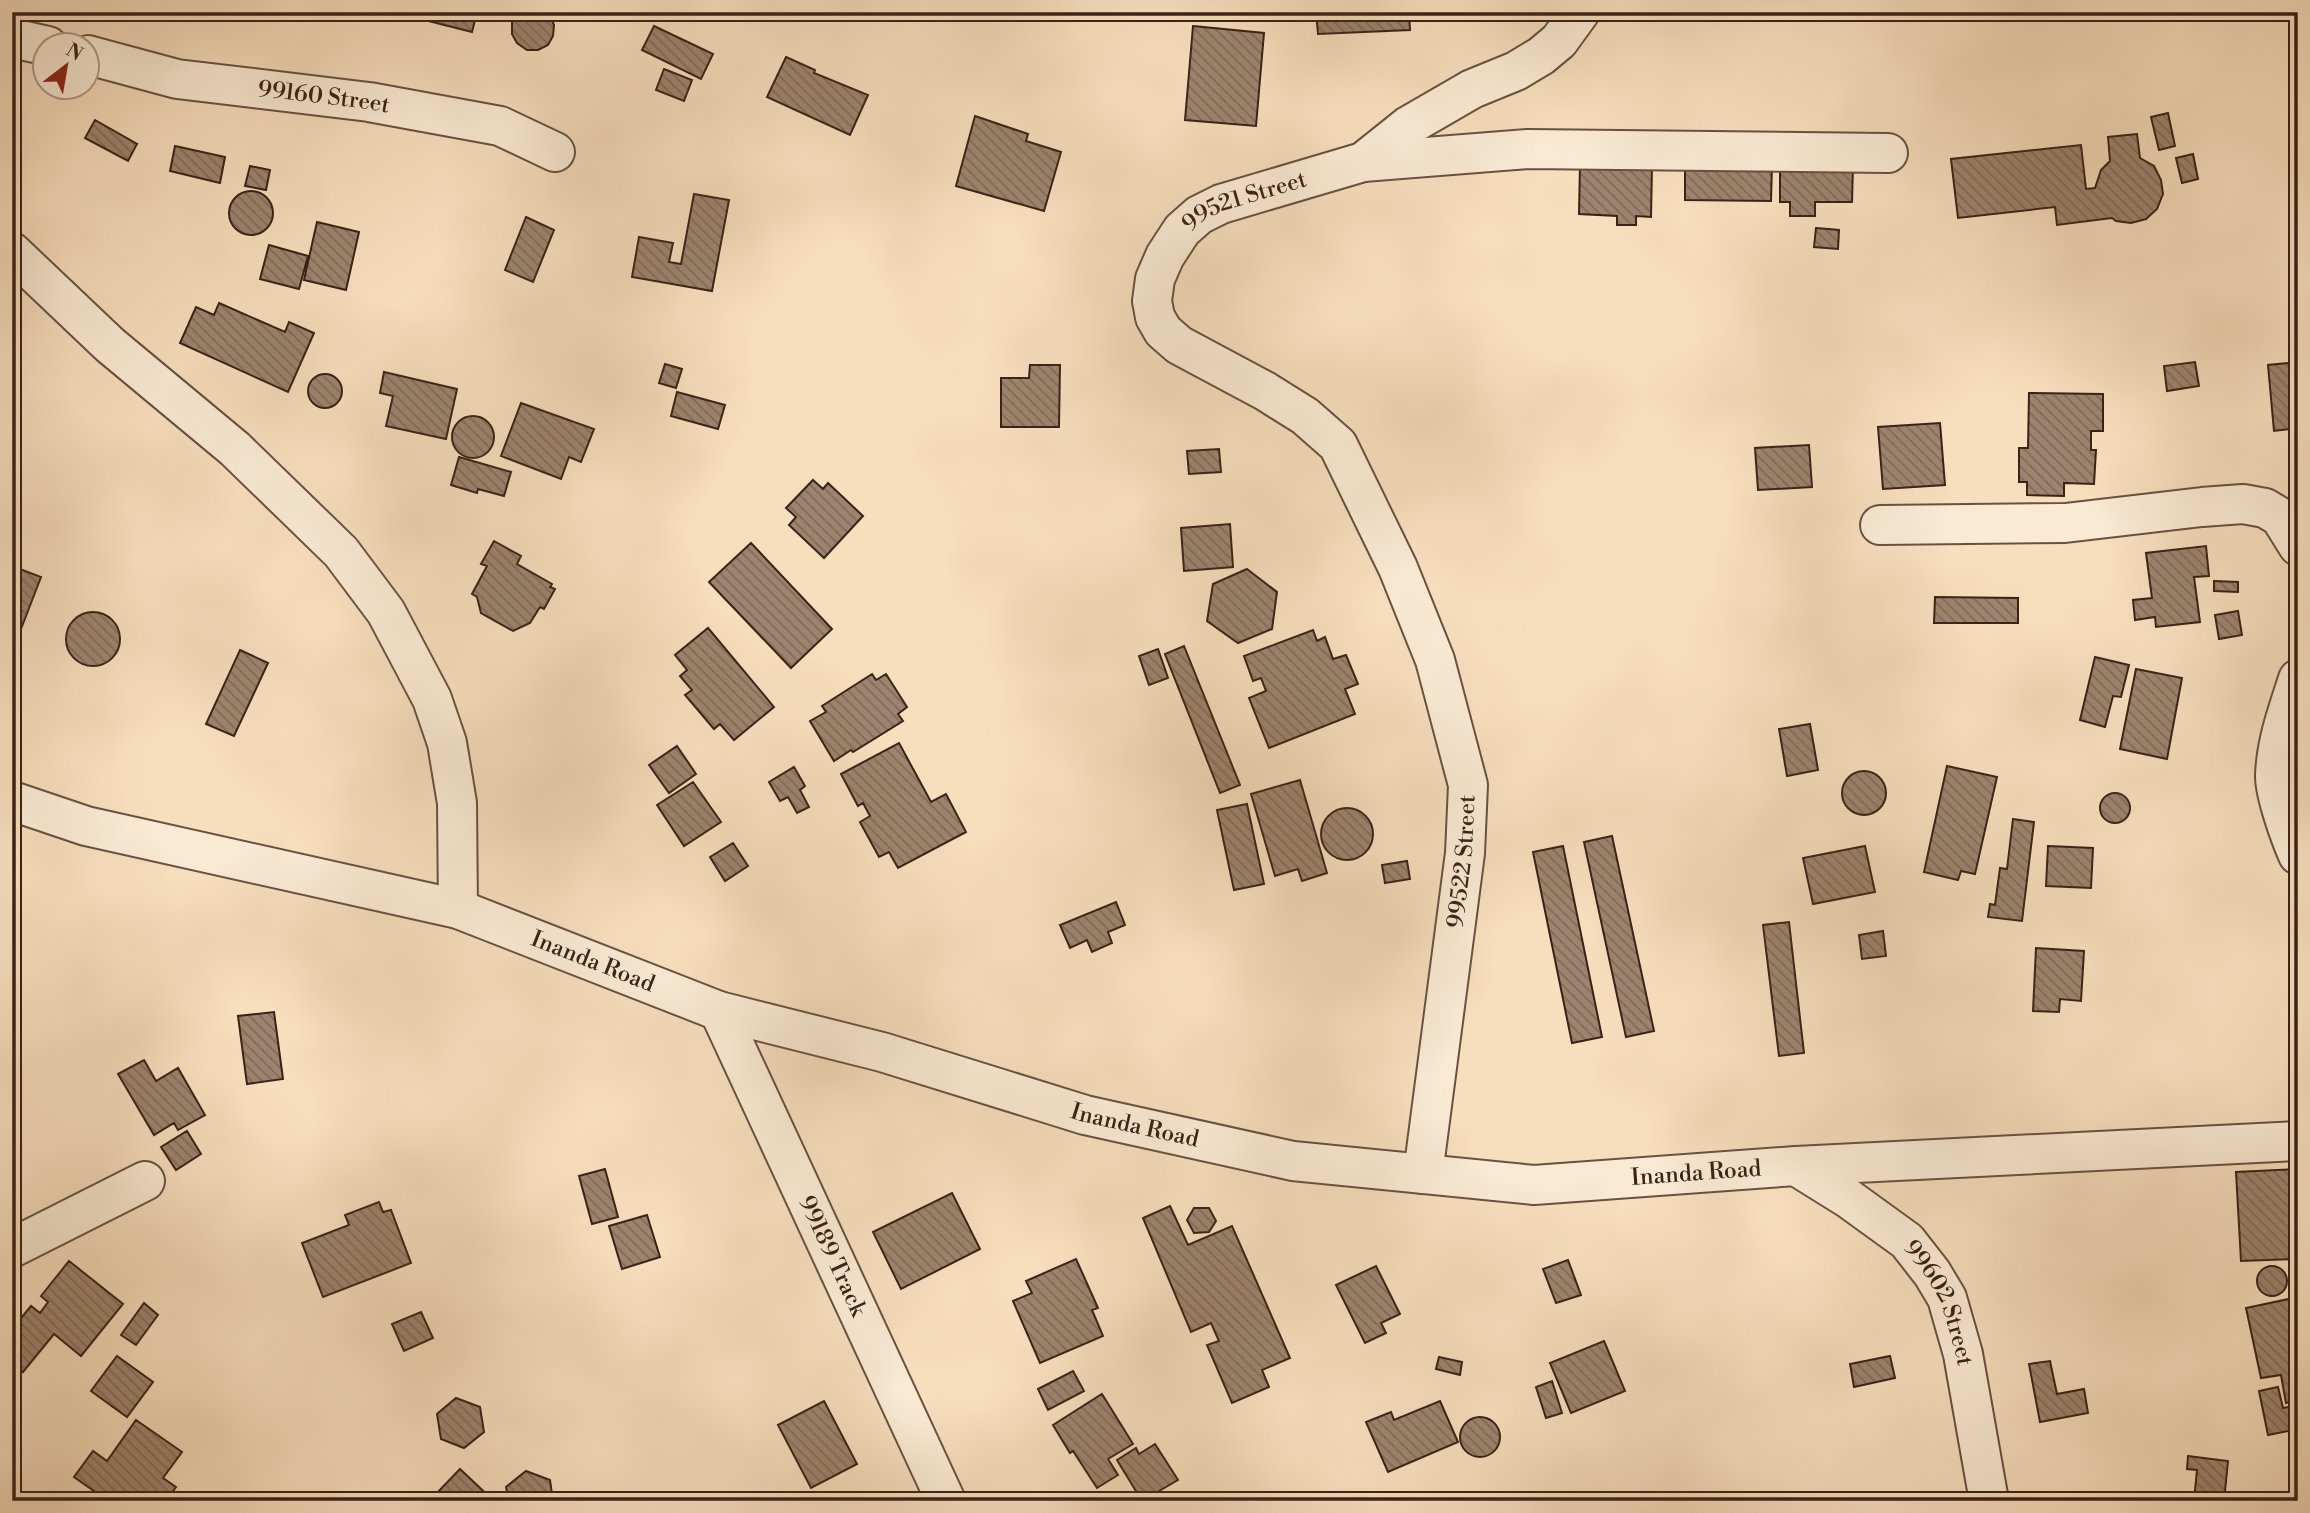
<svg xmlns="http://www.w3.org/2000/svg" width="2310" height="1513" font-family="'Libre Bodoni',serif">
<style>
.building{fill:url(#building-back-hatch);stroke:#3a2218;stroke-width:2}
.lines{fill:none;stroke-linecap:round;stroke-linejoin:round}
.minor-casing{stroke:#695141;stroke-width:42}
.minor{stroke:#faead4;stroke-width:38}
.labels{text-anchor:middle;dominant-baseline:central;stroke-width:6;stroke-linejoin:round;paint-order:stroke}
.street-label{font-size:23px;fill:#3a2218;stroke:#faead4}
</style>
<defs>
<pattern id="building-back-hatch" width="6" height="6" patternUnits="userSpaceOnUse" patternTransform="scale(1.75)"><rect width="6" height="6" fill="#9c846e"/><path d="M-1 5l2 2M0 0l6 6M5-1l2 2" fill="none" stroke="#806c59"/></pattern>
</defs>
<rect width="100%" height="100%" fill="#f7debd"/>
<filter id="stains"><feTurbulence type="fractalNoise" baseFrequency=".00286" numOctaves="4"/><feColorMatrix values="0 0 0 0 .2 0 0 0 0 .09 0 0 0 0 .02 0 0 0 .5 -.17"/></filter>
<radialGradient id="worn" r=".72"><stop offset=".6" stop-color="#630" stop-opacity="0"/><stop offset="1" stop-color="#630" stop-opacity=".3"/></radialGradient>
<path class="building" d="M393,12H477L472,32Z
M546,12L549,14L554,25L553,36L548,45L538,50H527L517,43L512,34V22L519,13Z
M1316,12H1409L1410,30L1318,34Z
M654,26L713,54L701,79L642,50Z
M1193,26L1264,33L1256,126L1185,120Z
M786,57L815,70L814,73L868,95L850,135L767,97Z
M664,69L692,80L684,101L656,90Z
M2168,113L2175,146L2159,150L2151,117Z
M975,116L1028,134L1026,141L1061,152L1044,211L956,186Z
M95,120L137,144L128,161L85,138Z
M2137,134L2140,158L2154,166L2161,180L2163,194L2157,209L2146,219L2131,223L2116,221L2112,218L2057,225L2055,207L1958,218L1951,159L2081,145L2086,189L2095,188L2101,170L2110,161L2108,137Z
M175,146L225,157L220,183L170,171Z
M2193,154L2198,179L2182,183L2176,158Z
M1580,164L1652,166L1651,217L1636,216V225H1617V216L1579,214Z
M1685,164H1772L1771,201L1685,200Z
M1780,164L1853,165L1852,202H1815V216H1790V202H1780Z
M250,166L270,170L266,190L245,186Z
M229 213a22 22 0 1 1 44 0a22 22 0 1 1-44 0Z
M694,194L729,200L712,291L632,277L639,237L673,243L669,262L681,264Z
M526,217L554,230L533,282L505,270Z
M317,222L359,232L346,290L304,280Z
M1816,228L1839,230L1838,249L1814,247Z
M269,245L308,256L299,289L260,279Z
M219,303L285,332L289,322L314,333L288,392L180,343L196,307L214,315Z
M2195,362L2199,386L2167,391L2164,366Z
M2298,362V428L2274,431L2268,365Z
M665,364L682,369L676,388L659,383Z
M1030,365H1060L1059,427H1001V378H1029Z
M384,372L457,389L446,439L386,426L393,396L380,393Z
M308 391a17 17 0 1 1 34 0a17 17 0 1 1-34 0Z
M677,392L725,405L718,429L671,416Z
M2029,393L2103,394V431H2091V450H2096L2094,484L2064,483V496L2027,495V482H2019V448H2028Z
M521,403L594,429L581,462L569,457L561,479L501,456Z
M452 437a21 21 0 1 1 42 0a21 21 0 1 1-42 0Z
M1940,423L1945,485L1883,489L1878,427Z
M1809,445L1812,487L1758,490L1755,448Z
M1219,449L1221,472L1189,474L1187,451Z
M459,457L511,472L504,496L478,489L477,493L451,485Z
M813,480L823,489L828,483L863,516L824,558L789,525L796,517L786,508Z
M1230,524L1233,567L1184,571L1181,528Z
M494,541L521,556L517,564L552,584L550,587L555,589L544,609L540,607L530,623L513,631L481,613L477,597L472,594L487,566L481,564Z
M751,543L832,629L791,668L709,582Z
M2206,546L2209,576L2194,577L2200,622L2156,627L2155,617L2135,620L2133,600L2152,598L2146,553Z
M12,566L41,577L21,629L12,625Z
M1247,569L1277,592L1272,629L1238,643L1207,621L1213,584Z
M2214,581L2238,582V592L2214,591Z
M1935,597L2018,598V623H1934Z
M2238,611L2242,635L2219,639L2215,615Z
M66 639a27 27 0 1 1 54 0a27 27 0 1 1-54 0Z
M708,628L774,707L734,740L720,724L714,729L685,695L692,690L680,676L687,670L675,655Z
M1313,630L1317,641L1325,637L1333,659L1346,655L1358,684L1345,689L1355,714L1269,748L1249,698L1266,691L1261,678L1253,681L1244,656Z
M1184,646L1240,785L1220,793L1165,654Z
M1158,649L1168,678L1149,685L1139,656Z
M240,650L268,663L234,736L206,724Z
M2095,657L2129,665L2121,697L2113,696L2105,727L2080,720Z
M2136,669L2182,678L2167,759L2120,749Z
M872,674L876,680L886,674L907,707L898,714L903,721L853,752L851,750L834,761L810,721L826,712L822,706Z
M1810,724L1818,770L1787,776L1779,729Z
M899,743L931,802L946,794L966,832L898,868L889,852L879,857L860,822L870,816L863,803L858,806L841,774Z
M677,746L696,774L669,793L649,765Z
M1947,766L1997,777L1975,874L1961,871L1958,880L1924,872Z
M794,767L805,786L800,790L809,807L797,813L788,797L780,801L769,782Z
M1842 793a22 22 0 1 1 44 0a22 22 0 1 1-44 0Z
M1300,780L1327,873L1302,881L1298,869L1275,876L1251,794Z
M693,782L721,822L684,846L657,805Z
M2100 808a15 15 0 1 1 30 0a15 15 0 1 1-30 0Z
M1247,804L1264,884L1234,890L1217,810Z
M1321 834a26 26 0 1 1 52 0a26 26 0 1 1-52 0Z
M2013,819L2034,822L2022,921L1988,917L1990,904L1995,905L2000,868L2007,869Z
M1612,836L1654,1031L1626,1037L1584,842Z
M733,843L748,866L725,881L710,857Z
M1563,846L1602,1037L1572,1043L1533,852Z
M1865,846L1875,892L1813,904L1803,858Z
M2048,846L2093,848L2091,888L2046,886Z
M1407,861L1410,879L1385,883L1382,865Z
M1116,902L1125,925L1108,932L1112,943L1092,952L1087,940L1070,948L1060,925Z
M1789,922L1804,1053L1779,1056L1763,925Z
M1883,931L1886,956L1862,959L1859,935Z
M2036,948L2084,951L2081,1001L2060,999L2059,1012L2033,1011Z
M274,1012L283,1079L247,1084L238,1016Z
M144,1060L156,1081L178,1068L205,1115L178,1130L174,1123L154,1135L118,1074Z
M187,1131L201,1154L176,1170L161,1147Z
M605,1169L618,1217L592,1224L579,1176Z
M2298,1169V1259L2241,1261L2236,1172Z
M952,1193L980,1249L901,1289L873,1232Z
M379,1202L383,1212L391,1210L411,1263L323,1297L302,1243L349,1225L345,1215Z
M1170,1206L1188,1245L1232,1226L1290,1358L1262,1370L1269,1387L1232,1403L1207,1345L1219,1341L1211,1323L1191,1332L1143,1218Z
M1194,1208H1209L1216,1221L1209,1232L1194,1233L1187,1220Z
M647,1215L660,1257L622,1269L609,1226Z
M1076,1259L1098,1308L1092,1310L1103,1336L1040,1363L1013,1301L1032,1293L1026,1281Z
M1568,1260L1581,1295L1556,1303L1543,1269Z
M69,1261L123,1304L81,1356L54,1334L23,1372L12,1363V1329L31,1306L40,1313L48,1302L41,1296Z
M1376,1266L1400,1314L1381,1323L1386,1333L1365,1343L1336,1285Z
M2257 1281a15 15 0 1 1 30 0a15 15 0 1 1-30 0Z
M2298,1297V1400L2286,1403L2281,1375L2261,1378L2246,1308Z
M144,1303L158,1315L136,1345L121,1335Z
M421,1312L433,1338L404,1351L392,1324Z
M1604,1341L1625,1391L1571,1413L1550,1363Z
M117,1356L153,1382L127,1417L91,1391Z
M1890,1356L1895,1378L1854,1387L1850,1364Z
M1439,1357L1462,1362L1460,1375L1436,1369Z
M2050,1361L2057,1394L2084,1389L2088,1413L2040,1422L2029,1364Z
M1073,1371L1084,1391L1048,1410L1038,1389Z
M1552,1381L1562,1413L1546,1418L1536,1387Z
M2278,1387L2283,1408L2298,1405V1429L2268,1435L2259,1391Z
M1102,1394L1133,1444L1108,1459L1118,1475L1097,1488L1073,1451L1070,1453L1053,1425Z
M456,1398L480,1407L484,1432L464,1448L441,1439L437,1414Z
M824,1401L857,1464L811,1488L778,1425Z
M1440,1401L1458,1442L1388,1472L1366,1422L1391,1412L1394,1420Z
M1460 1437a20 20 0 1 1 40 0a20 20 0 1 1-40 0Z
M136,1420L182,1452L163,1478L176,1487L166,1501H108L74,1477L93,1451L107,1461Z
M1155,1444L1178,1480L1142,1501L1117,1460L1136,1448L1139,1454Z
M2188,1456L2228,1461L2224,1501H2194L2197,1470L2187,1469Z
M460,1469L494,1501H434L432,1498Z
M526,1471L550,1480L553,1501H509L506,1487Z
M1171,1496L1183,1499L1185,1501H1158Z"/>
<g class="lines">
<g class="minor-casing">
<g id="minor">
<path d="M12,38L48,46"/>
<path id="s1" d="M88,55L177,79L369,102L500,126L555,152"/>
<path d="M1363,162L1528,149L1888,153"/>
<path d="M12,252L110,345L235,449L341,552L386,612L432,699L447,743L457,803L458,909"/>
<path d="M1880,525L2065,523L2202,507L2243,504L2265,508L2280,517L2298,546"/>
<path d="M2298,679C2288,710 2276,742 2275,776C2275,795 2290,837 2298,855"/>
<path id="s2" d="M12,801L86,826L458,909L719,1011L882,1052L1085,1115L1293,1161L1534,1185L1796,1166L2298,1141"/>
<path id="s3" d="M719,1011L946,1501"/>
<path id="s4" d="M1796,1166L1849,1199L1907,1241L1932,1273L1947,1298L1963,1354L1989,1501"/>
<path id="s5" d="M1423,1174L1465,853L1468,785L1435,660L1398,568L1338,445L1305,416L1265,391L1179,345L1163,331L1155,317L1152,301L1155,279L1165,256L1182,230L1199,215L1221,204L1363,162L1408,126L1472,89L1516,71L1541,56L1559,41L1580,12"/>
<path d="M12,1248L145,1181"/>
</g>
</g>
<use href="#minor" class="minor"/>
</g>
<g class="labels">
<g class="street-label">
<text stroke="none"><textPath href="#s1" startOffset="240">99160 Street</textPath></text>
<text stroke="none"><textPath href="#s5" startOffset="1148">99521 Street</textPath></text>
<text stroke="none"><textPath href="#s5" startOffset="315">99522 Street</textPath></text>
<text stroke="none"><textPath href="#s2" startOffset="604">Inanda Road</textPath></text>
<text stroke="none"><textPath href="#s2" startOffset="1171">Inanda Road</textPath></text>
<text stroke="none"><textPath href="#s2" startOffset="1738">Inanda Road</textPath></text>
<text stroke="none"><textPath href="#s3" startOffset="270">99189 Track</textPath></text>
<text stroke="none"><textPath href="#s4" startOffset="205">99602 Street</textPath></text>
</g>
</g>
<rect width="2310" height="1513" fill="none" stroke="#f7debd" stroke-width="42"/>
<rect x="14" y="14" width="2282" height="1485" fill="none" stroke="#3a2218" stroke-width="3.5"/>
<rect x="21" y="21" width="2268" height="1471" fill="none" stroke="#3a2218" stroke-width="2"/>
<g transform="translate(66 66) rotate(31)"><circle r="33" fill="#faead4" stroke="#ad9a89" stroke-width="2"/>
<path d="M0-5L12 26L0 18L-12 26Z" fill="#8f2418"/>
<text y="-10" font-size="19" font-weight="bold" text-anchor="middle" fill="#3a2218">N</text>
</g>
<rect width="100%" height="100%" filter="url(#stains)"/>
<rect width="100%" height="100%" fill="url(#worn)"/>
</svg>
